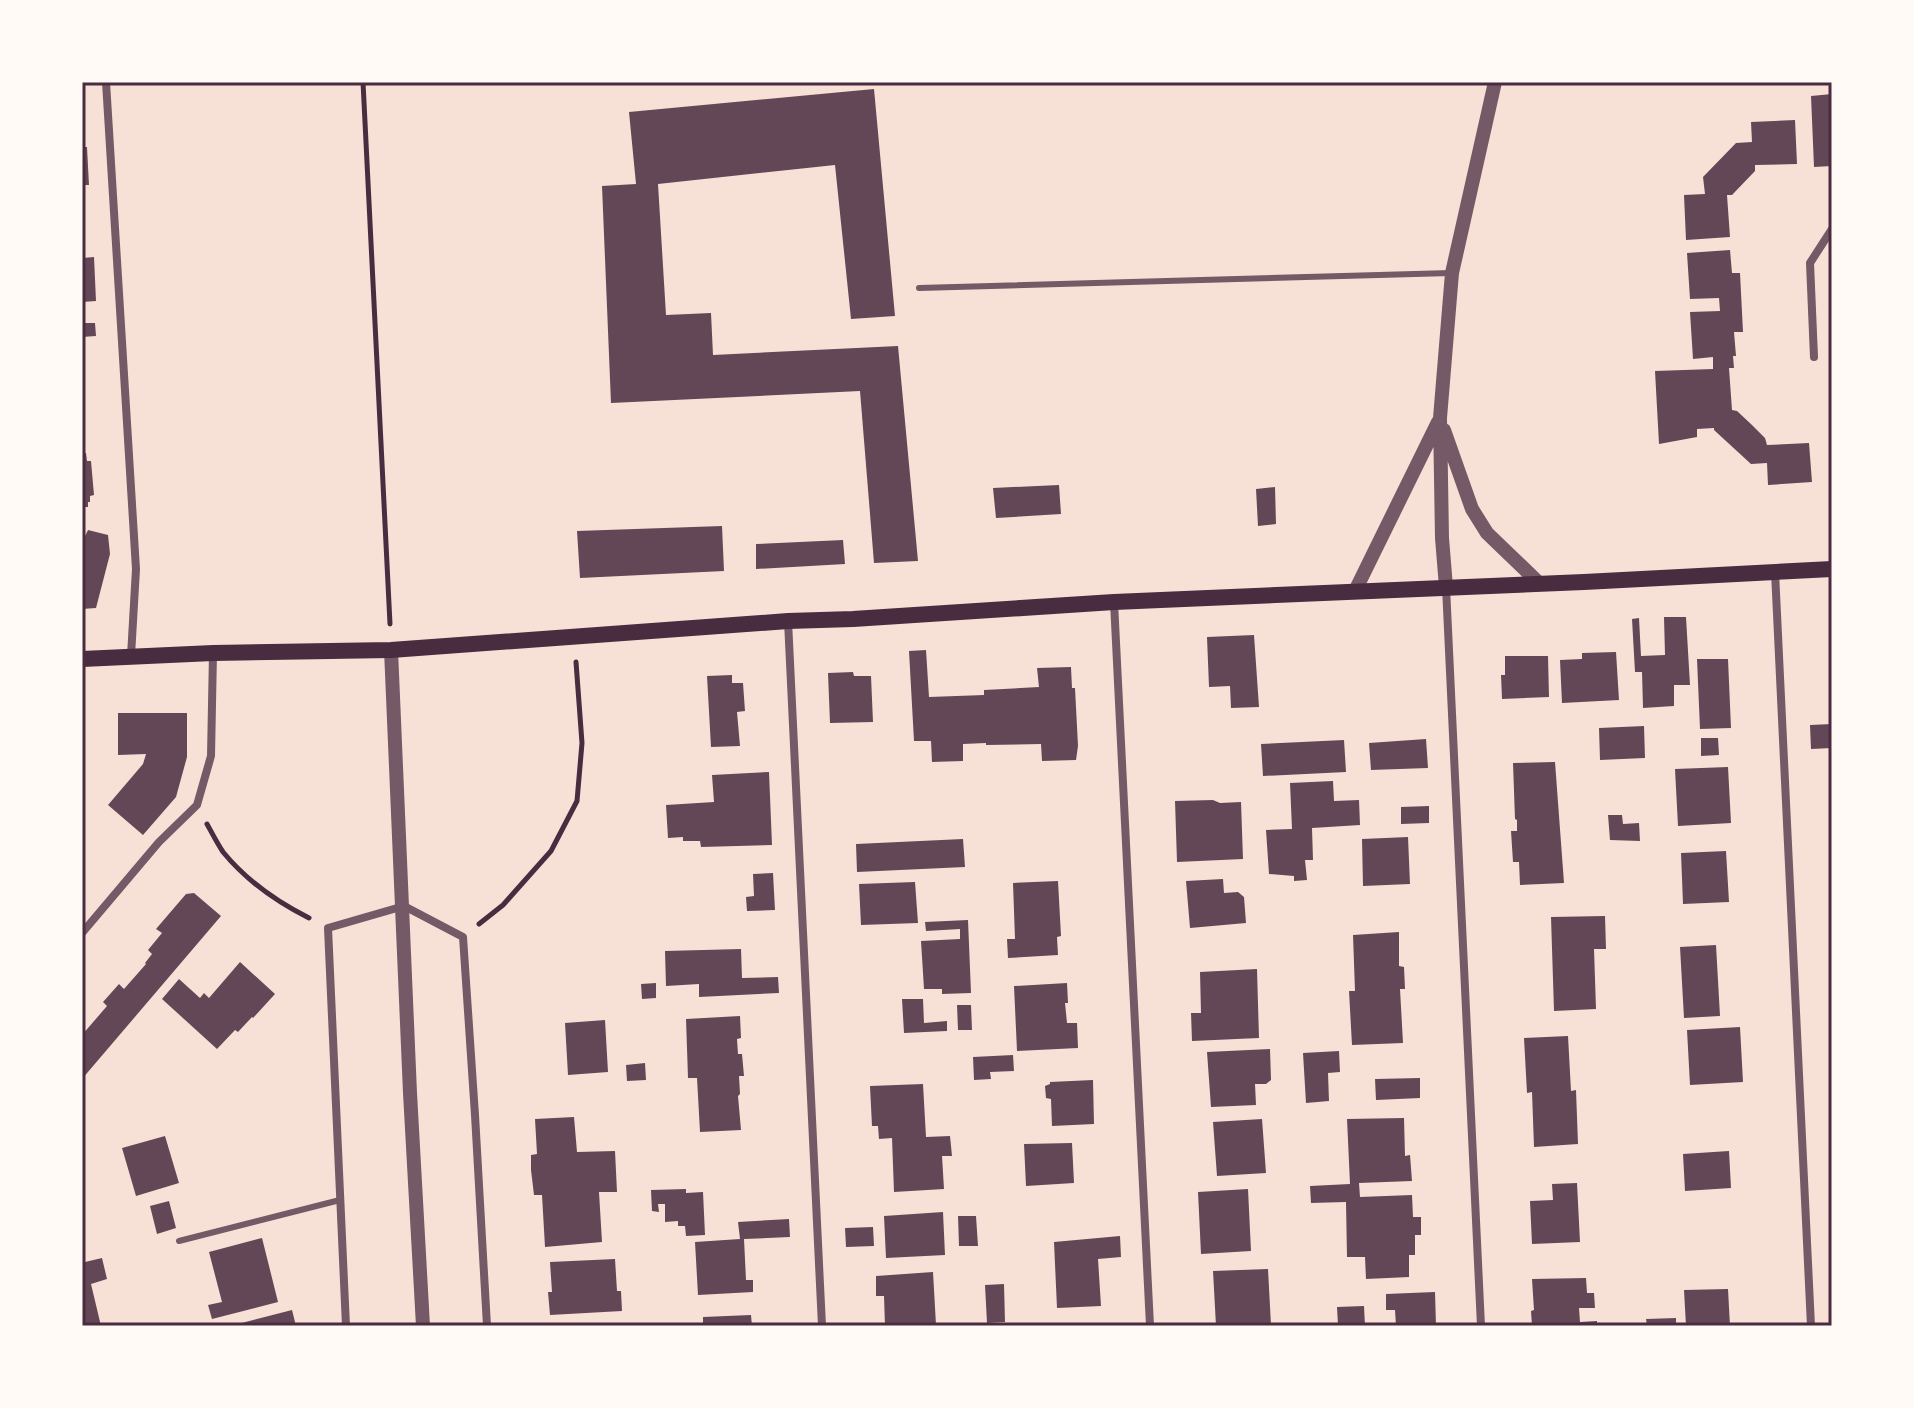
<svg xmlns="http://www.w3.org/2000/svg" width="1914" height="1408" font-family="'Varela Round',sans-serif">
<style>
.building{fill:#644757}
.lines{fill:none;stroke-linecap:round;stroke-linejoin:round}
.path{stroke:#4a2c40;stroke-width:5}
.service{stroke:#755966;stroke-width:6}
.minor{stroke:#755966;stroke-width:8}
.tertiary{stroke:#755966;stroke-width:14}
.secondary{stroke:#4a2c40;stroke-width:16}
.neatline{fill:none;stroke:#4a2c40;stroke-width:3}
</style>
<rect width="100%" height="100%" fill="#f7e1d7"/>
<path class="building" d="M874,89L895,316L851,319L835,165L658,184L666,315L711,313L713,355L898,346L918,561L874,563L860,391L611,403L602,186L636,184L629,112Z
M1832,94V166L1814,167L1811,96Z
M1795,120L1797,164L1755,165V171L1732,195H1727L1730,237L1686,240L1684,195L1705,194L1703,177L1736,143L1752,142L1751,122Z
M82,147H87L89,185H82Z
M1730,250L1732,273H1740L1743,332H1734L1736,356H1733L1734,368H1729L1732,410L1737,411L1752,425L1765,438L1767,445L1809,443L1812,482L1768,485L1767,463L1751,464L1714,430V428L1697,429V437L1659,444L1655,371L1713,369V357L1693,359L1690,312L1720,311L1719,298L1690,299L1687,253Z
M94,257L96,301L82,302V258Z
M82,323H95L96,336L82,337Z
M82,453H86L87,461H91L94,495L90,496V502H88V507H82Z
M1059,485L1061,514L996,518L993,488Z
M1275,487L1276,524L1258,526L1256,489Z
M722,526L724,571L580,578L577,531Z
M88,530L108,535L110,554L96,608L82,609V536H85Z
M843,540L845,564L756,569V544Z
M1664,617H1686L1690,685H1674V706L1643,708L1642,672H1635L1632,619L1639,618L1641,656L1665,655Z
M1254,635L1259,707L1231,708L1230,686L1209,687L1207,637Z
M926,650L929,697L984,695V690L1039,687L1037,668L1071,667L1072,688H1075L1078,746L1076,760L1042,761L1041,744L986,745V743L963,744V761L932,762L931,741H914L909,651Z
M1616,652L1619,700L1562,703L1560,660L1582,659V653Z
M1505,656H1548L1549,697L1502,699L1501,675H1505Z
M1697,659H1728L1731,728L1700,729Z
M853,672L854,676H871L873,722L830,723L828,673Z
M732,675V683H743L745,711L737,712L740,746L711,747L707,676Z
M118,713H187V757L176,797L143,835L108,805L143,764L146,754L118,755Z
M1832,724V748L1811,749L1810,725Z
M1644,726L1645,758L1600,760L1599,728Z
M1701,738H1718L1719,755L1701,756Z
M1426,739L1428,768L1371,770L1369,743Z
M1344,740L1346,772L1263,776L1261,744Z
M1555,762L1564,883L1520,885L1519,862H1513L1511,831H1517V820L1515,819L1513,763Z
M1728,767L1731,823L1678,826L1675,769Z
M769,772L772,845L701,847L700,841H683V837L668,838L666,805L714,802L712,775Z
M1333,781L1334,801L1359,800L1360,825L1312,828L1313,860H1305L1307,880L1294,881V876L1269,874L1266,830L1292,829L1290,783Z
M1213,800L1220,803L1241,802L1243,859L1177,862L1175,801Z
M1429,806V823L1401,824V807Z
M1608,815H1622L1623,824L1639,823L1640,841L1610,840Z
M1408,837L1410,884L1363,886L1362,839Z
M963,839L965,867L857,872L856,844Z
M1726,851L1729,902L1683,904L1681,853Z
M773,873L775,910L747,911L746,897L754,896L753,874Z
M1223,879L1224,893L1238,892L1244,897L1246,923L1190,928L1186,881Z
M1058,881L1061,936L1057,937L1058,955L1008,958L1007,939H1015L1013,883Z
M915,882L918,923L861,925L859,884Z
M194,893L221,916L82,1079V1035L107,1006L103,1002L119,984L124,989L146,964L145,963L152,954L148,950L162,933L156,929L186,894Z
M1605,916L1606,949H1594L1596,1009L1554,1011L1551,917Z
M968,920L971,993L942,994V989H924L921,941L960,939V929L926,931L925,922Z
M1399,932V966L1404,967L1405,989H1400L1403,1043L1352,1045L1349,991H1355L1353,935Z
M1716,945L1720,1016L1684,1018L1680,947Z
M741,949L742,978L778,977L779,993L699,997V984L666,986L665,951Z
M240,962L275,994L253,1018L252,1017L238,1032L235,1030L217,1049L162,999L179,979L200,998L204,993L209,998Z
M1257,969L1259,1038L1192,1041L1191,1013H1201L1200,972Z
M656,983V998L642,999L641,984Z
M1067,983L1068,1003H1065L1067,1023H1077L1078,1048L1017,1051L1014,986Z
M902,999H923L924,1023L947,1021V1031L904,1033Z
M957,1005H971L972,1030H958Z
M740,1016L741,1038L737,1039L738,1054H742L744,1076H739L740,1094L738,1096L741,1130L700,1132L697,1078H688L686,1019Z
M605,1020L608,1072L568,1075L565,1023Z
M1740,1027L1743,1082L1690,1085L1687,1030Z
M1568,1036L1571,1091L1576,1090L1578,1144L1534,1147L1532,1092L1527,1093L1524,1038Z
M1270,1049L1271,1080L1266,1084H1255L1256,1105L1211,1107L1207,1052Z
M1339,1051L1340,1072L1328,1073L1329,1101L1306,1103L1303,1053Z
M1013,1055L1014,1071L990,1072L991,1079L974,1080L973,1057Z
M645,1063L646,1080L627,1081L626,1065Z
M1420,1078V1098L1376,1100L1375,1079Z
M1093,1080L1094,1124L1052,1126L1051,1099L1046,1098L1045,1086L1050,1084V1082Z
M923,1084L926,1137L950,1136L952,1156H942L944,1189L894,1192L892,1138L879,1139L878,1126H872L870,1086Z
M574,1117L577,1152L615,1151L617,1192H599L602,1242L545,1247L542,1195H534L531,1170V1155L537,1154L535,1119Z
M1404,1118L1405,1156L1410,1155L1412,1181L1359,1183L1360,1197L1412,1195L1413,1217H1421V1235H1415V1255H1409V1277L1366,1279L1365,1257H1347L1346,1202L1311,1203L1310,1186L1350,1184L1347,1119Z
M1262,1119L1266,1173L1217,1176L1213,1122Z
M165,1136L179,1183L136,1196L122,1148Z
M1072,1143L1074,1183L1026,1186L1024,1144Z
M1729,1151L1731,1188L1685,1191L1683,1154Z
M1577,1183L1580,1242L1532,1244L1530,1201L1553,1200L1552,1184Z
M686,1189V1193L703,1192L705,1235L686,1236L685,1226H678V1221L665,1222V1204H658L659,1212L652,1211L651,1190Z
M1248,1189L1251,1251L1201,1254L1198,1192Z
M169,1201L176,1228L157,1234L150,1206Z
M943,1212L945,1255L886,1258L884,1216Z
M958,1216H976L978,1246H959Z
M789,1219L790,1237L744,1239L746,1280H753V1292L698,1295L695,1242L740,1239L738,1222Z
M873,1227L874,1246L846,1247L845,1228Z
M1120,1236L1121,1257L1098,1259L1101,1306L1057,1308L1054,1242Z
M262,1238L278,1302L212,1319L208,1305L222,1302L209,1252Z
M82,1254L85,1262L102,1258L107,1279L91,1284L101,1326H82Z
M615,1259L617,1291H621L622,1311L550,1315L548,1292H552L550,1262Z
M1268,1269L1271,1325L1216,1326L1213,1271Z
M933,1272L936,1325L885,1326L884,1296H876V1276Z
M1586,1278L1587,1293H1594L1595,1308H1579L1580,1322L1597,1321V1326H1532L1531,1311L1534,1310L1532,1279Z
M1004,1284L1005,1322L987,1323L985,1285Z
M1728,1289L1730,1326H1686L1684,1290Z
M1435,1292L1436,1326H1396L1395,1310H1386V1294Z
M1364,1306L1365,1326H1338L1337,1307Z
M292,1310L296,1326H234V1325Z
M751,1315L752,1326H703V1317Z
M1676,1318V1326H1647L1646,1319Z"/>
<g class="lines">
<path class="path" d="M363,82L390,624
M207,824C212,833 217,843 223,852C246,880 277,902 309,918
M479,924L503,905L551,851L577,801L582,743L576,662"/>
<path class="service" d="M919,288L1451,273
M179,1241L340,1200"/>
<path class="minor" d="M106,82L136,569L131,656
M1814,357L1810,263L1832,229
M1775,572L1811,1326
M1446,587L1481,1326
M1114,602L1150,1326
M788,621L822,1326
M82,933L159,842L197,805L211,756L213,653
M346,1326L328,928L404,906L463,937L475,1115L487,1326"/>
<path class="tertiary" d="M1444,430L1472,509L1487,533L1539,583
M1446,587L1442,538L1440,418L1452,273L1495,82
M1355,591L1438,422
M391,650L410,1093L423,1326"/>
<path class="secondary" d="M82,659L213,653L391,650L788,621L853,619L1114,602L1584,582L1832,569"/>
</g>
<rect width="1914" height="1408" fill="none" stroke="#fffaf5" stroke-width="168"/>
<rect x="84" y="84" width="1746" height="1240" class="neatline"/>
</svg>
